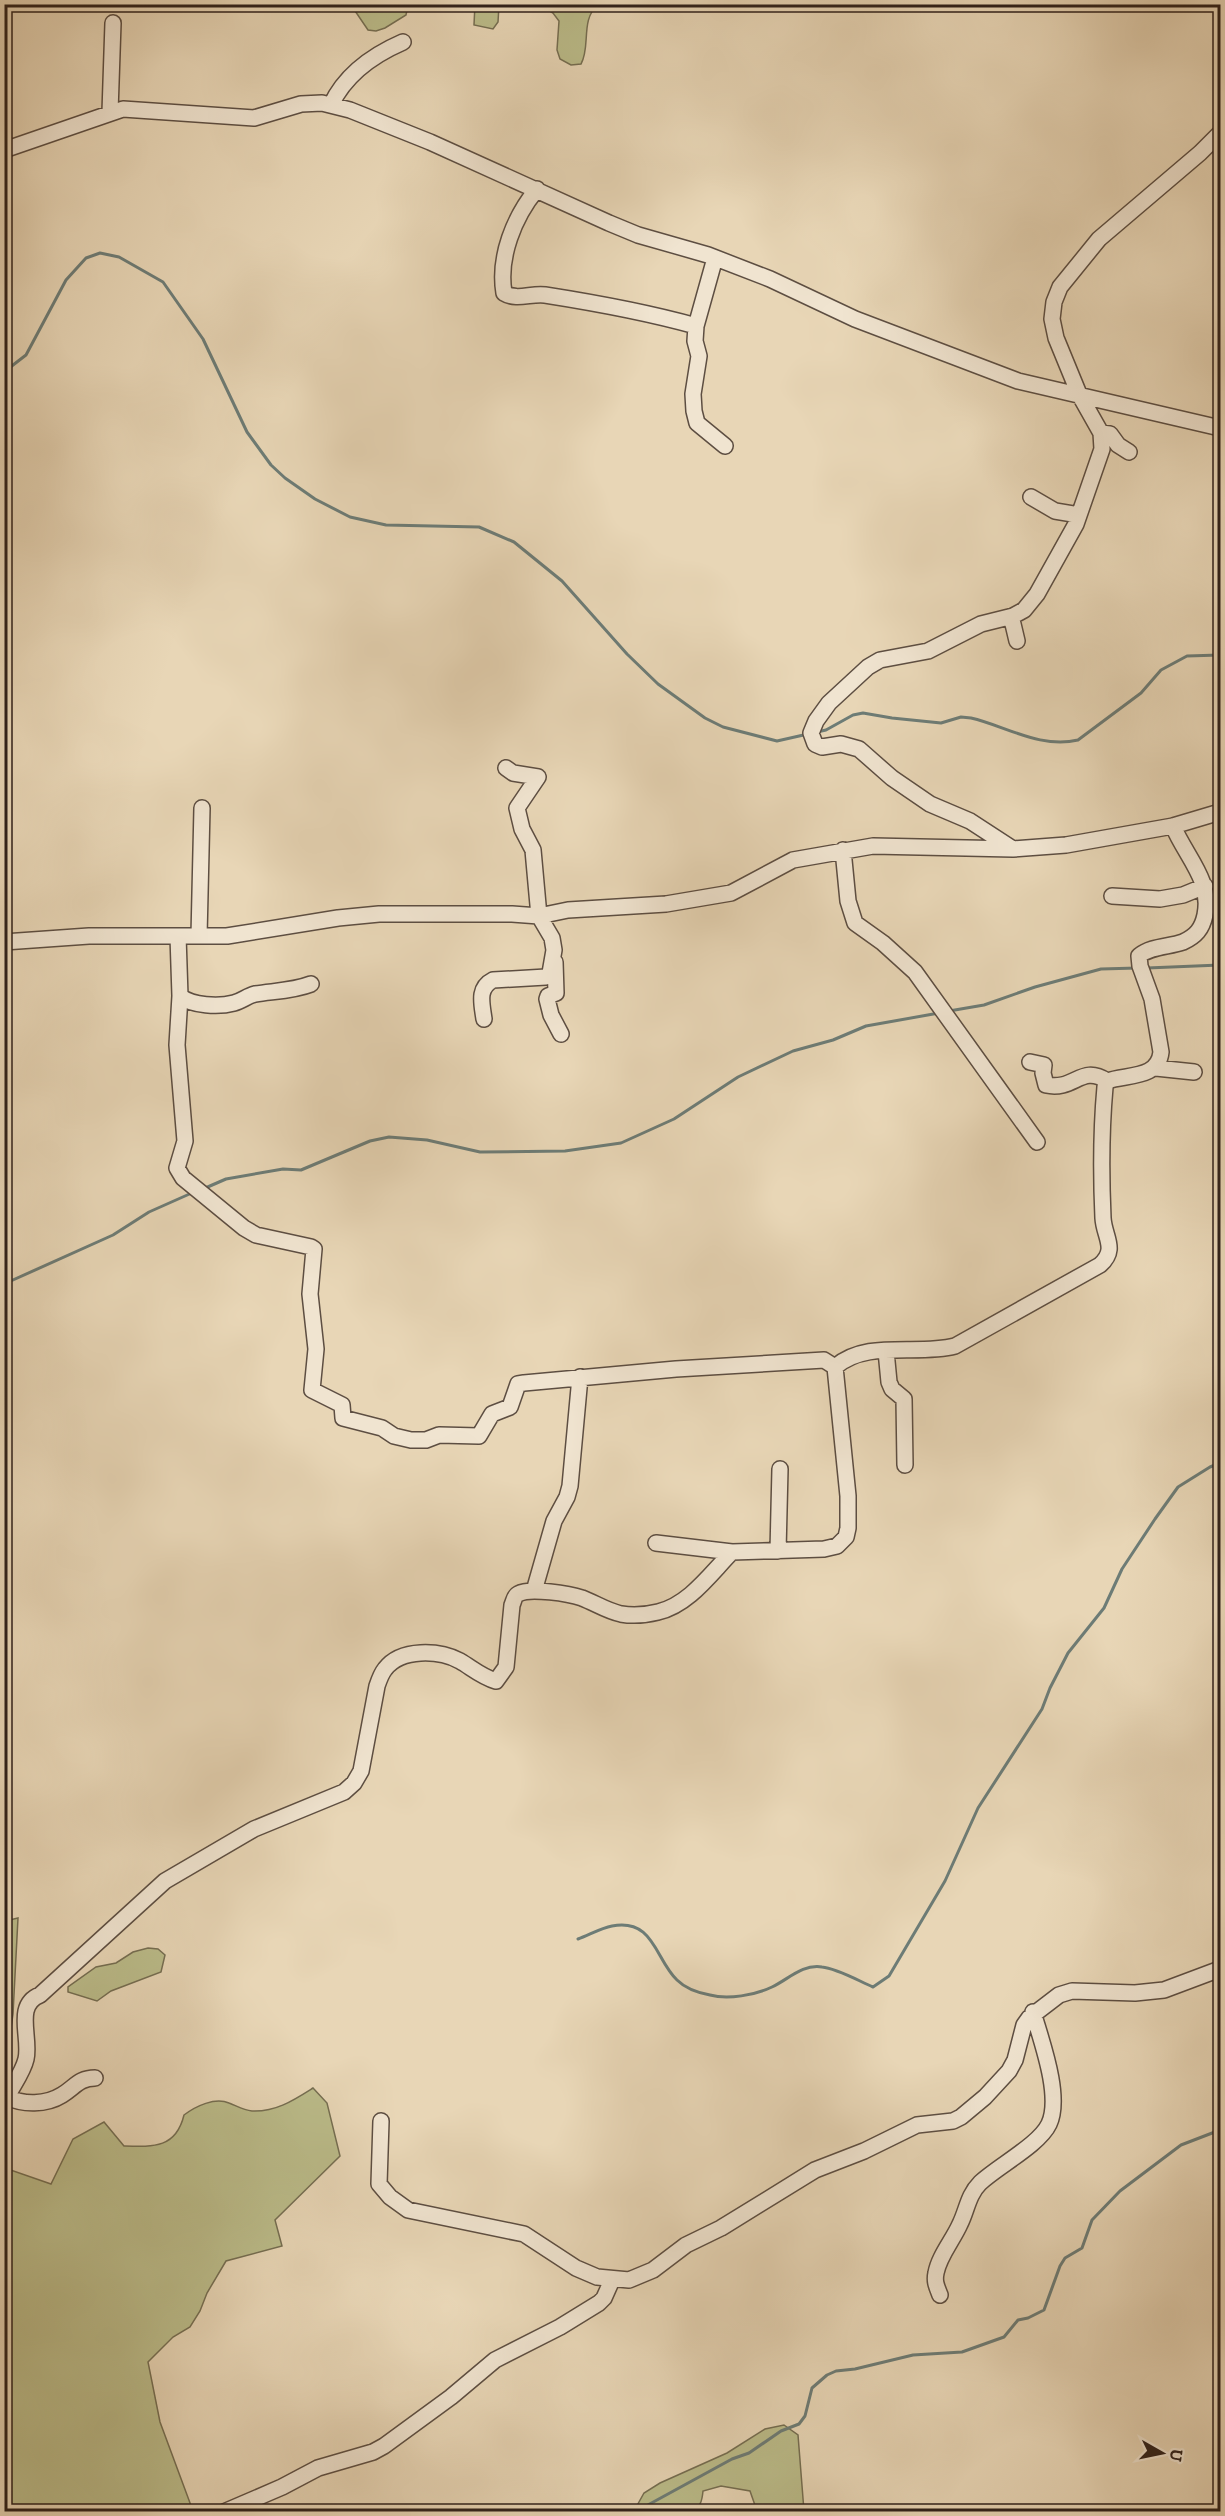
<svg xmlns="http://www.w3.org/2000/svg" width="1225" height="2516" font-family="'IM FELL DW Pica',serif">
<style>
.green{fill:#bbbc8a;stroke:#756e52;stroke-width:1.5}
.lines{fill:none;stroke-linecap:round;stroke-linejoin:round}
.stream{stroke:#6d7c76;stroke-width:3}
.minor-casing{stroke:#5d4e42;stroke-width:18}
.minor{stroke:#f0e4d0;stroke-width:15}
</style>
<rect width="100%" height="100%" fill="#e8d6b6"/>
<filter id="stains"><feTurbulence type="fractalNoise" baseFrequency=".00333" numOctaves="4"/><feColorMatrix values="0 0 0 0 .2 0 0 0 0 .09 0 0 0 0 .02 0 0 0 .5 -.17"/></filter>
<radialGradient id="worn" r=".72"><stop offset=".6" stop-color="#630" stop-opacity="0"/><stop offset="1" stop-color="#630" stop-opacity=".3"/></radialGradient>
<path class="green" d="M475,4L499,5L498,22L493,29L474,25Z
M351,5H408L406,15L385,28L376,31L368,30Z
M540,5H598C580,19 591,47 581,64L571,65L560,59L557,50L559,21L553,13Z
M18,1918L13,2014L5,2069V1921Z
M148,1948L158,1949L165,1955L161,1972L111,1991L97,2001L68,1992V1987L96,1967L116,1963L133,1952Z
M313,2088L327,2103L340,2156L275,2220L282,2246L226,2261L207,2293L200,2311L190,2327L173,2337L148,2362L160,2422L193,2511H5V2168L51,2184L73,2139L104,2122L124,2146C154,2147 176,2148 184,2115C196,2106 215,2097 229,2103C237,2106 243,2110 252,2111C276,2112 294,2100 313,2088Z
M784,2425L798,2435L804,2511H757L750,2491L721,2486L703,2491C702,2501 701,2506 692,2511H634L644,2493L660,2483L727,2453L765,2429Z"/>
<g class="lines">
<path class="stream" d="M4,372L26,355L66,280L86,258L100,253L119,257L163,282L203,339L247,432L271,465L285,478L315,499L350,517L386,525L479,527L514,542L562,581L627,654L658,684L705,718L723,727L777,741L808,734
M817,732L826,730L853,715L863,713L892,718L941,723L961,717L971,718C1006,726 1040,749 1078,740L1141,693L1161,670L1187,656L1220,655
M1147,968L1220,965
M949,1011L984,1005L1035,987L1101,969L1137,968
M203,1189L226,1179L283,1169L301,1170L370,1141L389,1137L427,1140L480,1152L565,1151L621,1143L674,1119L738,1077L793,1051L833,1040L866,1026L939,1013
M4,1284L113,1235L149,1212L194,1192
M578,1939C589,1935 601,1928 612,1926C654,1918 655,1959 677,1980C685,1988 699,1993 710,1995C728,2000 755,1995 772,1987C789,1979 802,1964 822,1967C836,1968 859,1981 873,1987L889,1976L945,1881L978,1808L1042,1709L1050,1688L1068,1653L1104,1608L1122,1569L1155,1519L1178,1487L1210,1467L1220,1463
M642,2512L646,2506L732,2459L749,2453L781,2431L799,2424L805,2416L812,2388L827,2375L836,2371L855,2369L913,2355L962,2352L1004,2337L1018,2320L1028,2318L1044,2310L1060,2266L1065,2258L1082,2248L1092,2220L1120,2191L1181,2145L1220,2130"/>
<g class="minor-casing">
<path id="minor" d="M331,105C345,75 373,55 403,42
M110,112L113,23
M4,150L123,109L254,118L301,104L322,103L350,110L430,142L609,223L638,235L708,255L770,279L855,319L1018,381L1220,428
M537,189C514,217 498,257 504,293C517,301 531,293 545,295C596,303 646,312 696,326
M715,258L696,326L695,341L699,356L693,394L694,411L697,423L725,446
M1101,433L1110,434L1118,445L1129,452
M1031,497L1055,511L1079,515
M1009,617L1013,624L1017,641
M1013,849L970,821L930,804L892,778L859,749L841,744L822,747L815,744L811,733L816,721L829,703L868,667L880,660L928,651L981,624L1013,616L1024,610L1037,594L1076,524L1102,449L1101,433L1079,394L1056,338L1052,319L1054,302L1060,287L1099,239L1200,153L1220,133
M843,850L848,901L855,923L883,943L915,972L1037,1142
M1112,896L1160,899L1183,895L1205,886
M178,936L180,996C192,1006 219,1007 234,1003C242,1001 247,996 255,994C274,991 293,991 311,984
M199,936L202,808
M4,942L89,936H227L338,918L379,914H512L539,916L568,910L666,904L731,893L793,860L873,846L1013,849L1066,845L1173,826L1220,812
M555,962L556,993L548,996L547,999L551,1015L561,1034
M180,996L177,1045L185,1141L177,1168L183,1178L244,1228L256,1235L311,1247L314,1249L310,1294L316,1349L312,1390L342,1405L343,1418L382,1428L394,1436L411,1440H426L439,1435L479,1436L492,1414L510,1407L518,1384L524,1383L676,1369L824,1360L835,1367C867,1339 917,1356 955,1346L1100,1265C1118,1249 1104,1237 1103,1218C1101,1174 1101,1131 1105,1087L1107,1081C1128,1074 1158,1079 1161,1052L1152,999L1140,966L1139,956C1151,946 1169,947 1183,942C1196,936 1202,929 1205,915C1212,880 1186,857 1173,826
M484,1019C482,1004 477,988 493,980L546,977L550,973L554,950L552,938L539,916L533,850L522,829L517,808L538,777L513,773L506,768
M1030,1062L1044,1065L1043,1073L1046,1085C1075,1091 1081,1064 1107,1081
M1156,1068L1194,1072
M886,1351L889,1382L892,1389L904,1399L905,1465
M656,1543L732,1552
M778,1551L780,1469
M534,1591L554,1521L567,1497L570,1486L580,1377
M95,2078C79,2078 75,2087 62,2095C46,2105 23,2105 7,2097C13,2085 23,2072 26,2059C31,2038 14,2005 40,1995L165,1881L254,1829L344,1792L354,1783L361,1771L377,1686C379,1680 381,1674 385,1669C401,1648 439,1650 460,1661C472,1668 482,1677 496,1681L506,1667L512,1605C514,1601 514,1596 518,1594C530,1587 570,1594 582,1598C595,1603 607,1611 621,1614C633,1616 646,1615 658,1612C689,1605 711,1573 732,1552L824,1549L837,1546L846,1537L848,1528V1496L835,1367
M381,2121L379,2184L390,2197L408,2210L524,2234L576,2268L597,2277L629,2280L653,2270L686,2245L721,2228L815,2170L864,2151L917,2125L953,2121L961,2117L985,2097L1009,2071L1015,2060L1024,2025L1029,2018L1059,1995L1072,1991L1135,1993L1164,1990L1220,1969
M940,2295C937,2287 934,2282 936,2273C939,2256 953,2240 960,2224C967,2210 968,2195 980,2183C998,2166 1039,2145 1049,2124C1062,2096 1041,2040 1033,2012
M224,2512L282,2487L318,2468L373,2452L384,2446L451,2397L495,2360L560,2327L599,2303L604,2298L612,2280"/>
</g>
<use href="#minor" class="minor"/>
</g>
<rect width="1225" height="2516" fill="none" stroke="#e8d6b6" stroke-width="24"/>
<rect x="6" y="6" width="1213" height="2504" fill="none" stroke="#2f211b" stroke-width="3"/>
<rect x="12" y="12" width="1201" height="2492" fill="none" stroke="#2f211b" stroke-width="1.5"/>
<g transform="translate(1162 2453) rotate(99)" stroke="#f0e4d0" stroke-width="4.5" paint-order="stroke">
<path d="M0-4.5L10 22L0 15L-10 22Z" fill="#2f211b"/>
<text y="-9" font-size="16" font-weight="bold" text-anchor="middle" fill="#2f211b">U</text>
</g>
<rect width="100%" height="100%" filter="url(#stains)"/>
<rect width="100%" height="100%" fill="url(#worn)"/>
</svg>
